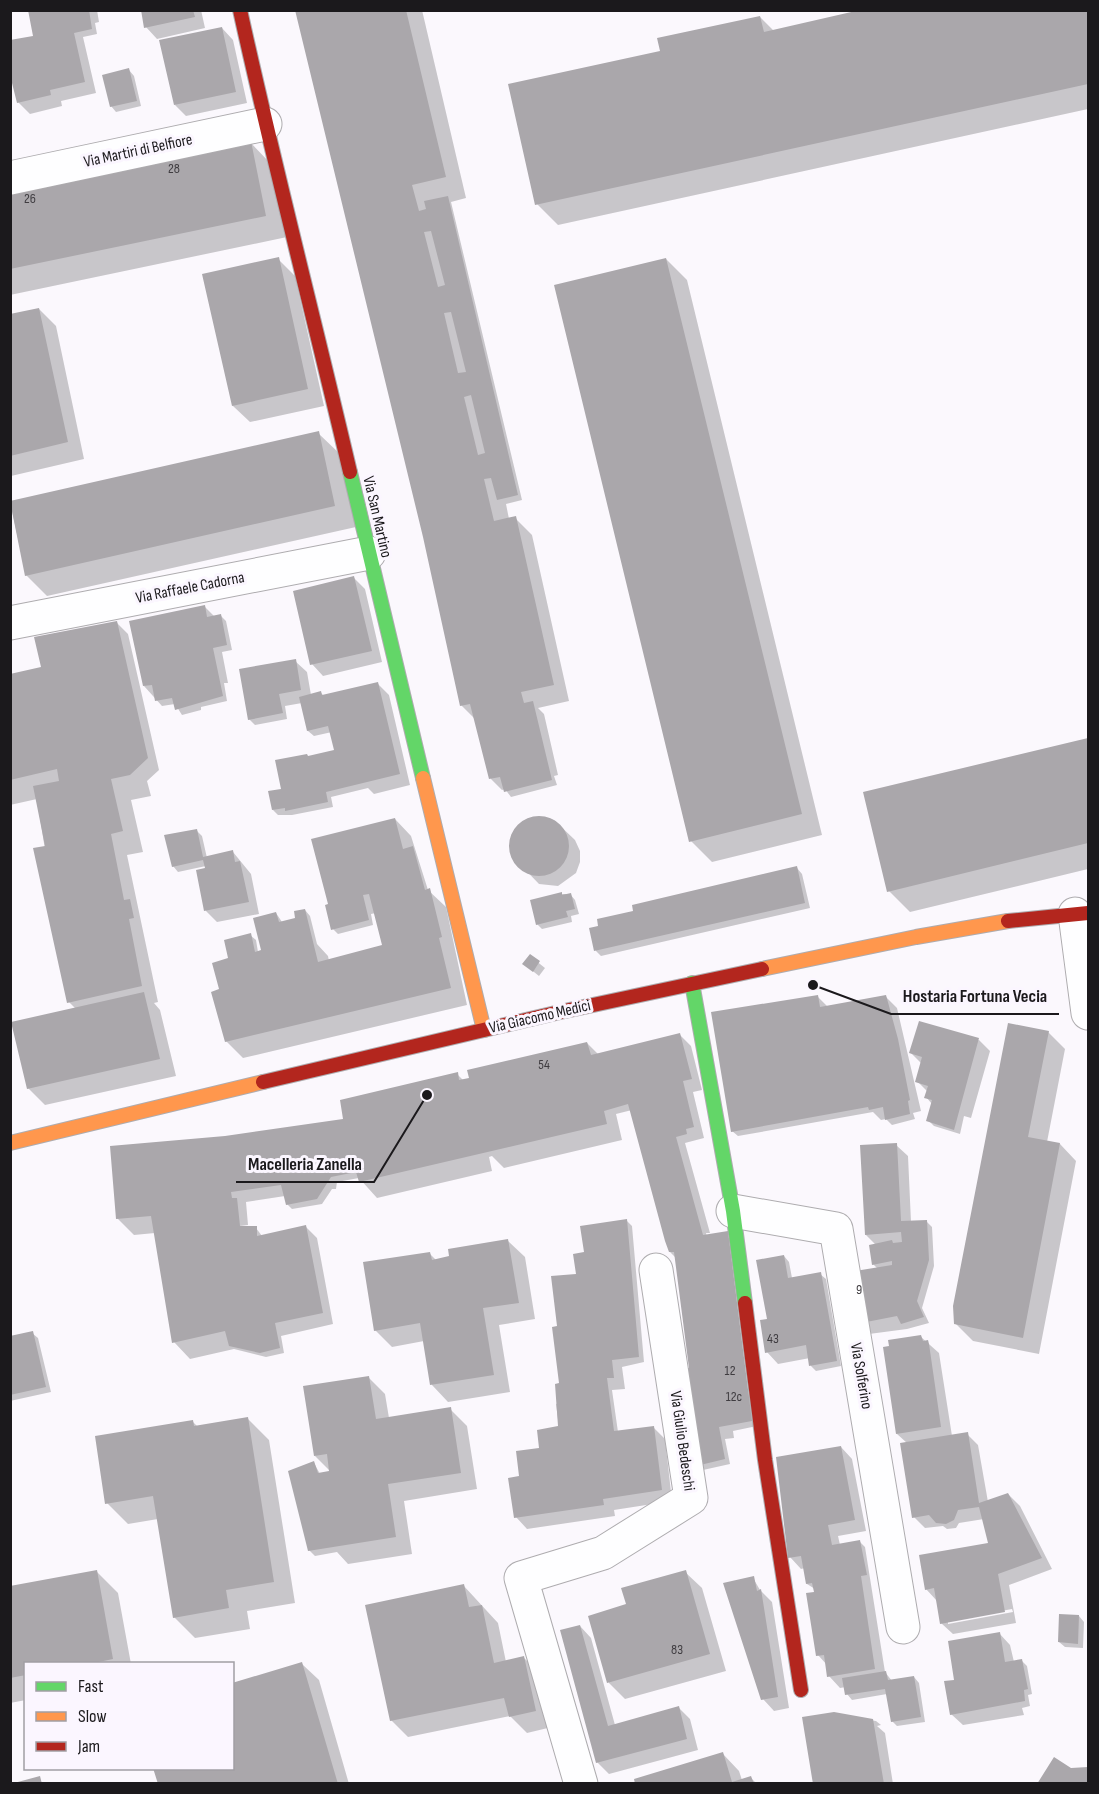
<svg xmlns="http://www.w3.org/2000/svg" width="1099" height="1794" font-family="'Sofia Sans Condensed',sans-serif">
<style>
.shadow{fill:#0003;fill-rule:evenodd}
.building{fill:#aaa7ab;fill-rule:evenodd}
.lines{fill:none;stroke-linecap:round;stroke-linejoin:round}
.street-casing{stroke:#aeacaf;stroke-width:35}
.fast-casing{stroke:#aeacaf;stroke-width:16}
.slow-casing{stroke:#aeacaf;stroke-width:16}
.jam-casing{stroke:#aeacaf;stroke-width:16}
.street{stroke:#fefeff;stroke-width:33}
.fast{stroke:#63d668;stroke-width:14}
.slow{stroke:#ff974d;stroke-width:14}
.jam{stroke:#b3261e;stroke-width:14}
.labels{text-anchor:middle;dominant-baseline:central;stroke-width:6;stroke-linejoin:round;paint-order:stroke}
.number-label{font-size:14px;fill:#3f3c40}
.street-label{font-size:16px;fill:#1b191c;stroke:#fbf6ff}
.leader{fill:none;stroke:#1b191c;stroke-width:2}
.callout-dot{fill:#1b191c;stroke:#fbf6ff;stroke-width:2}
.callout-label{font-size:18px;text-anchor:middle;font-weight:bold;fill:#1b191c;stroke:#fbf6ff;stroke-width:6;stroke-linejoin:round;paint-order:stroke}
</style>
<rect width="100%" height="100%" fill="#fbf8fd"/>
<path class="shadow" d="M30,10H97L99,22L95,23L97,34L83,37L96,93L61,101L62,106L30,114L18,102L35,37Z
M142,10H201L205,28L157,39L146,27Z
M297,10H422L466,198L451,202L522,500L506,504L509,519L515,518L532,535L569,701L538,708L544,714L558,775L554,776L557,785L511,797L505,789L502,790L491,779L476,720L461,705L424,536Z
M867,10H1088V109L558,225L537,204L662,52L760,17L774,31Z
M222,28L233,40L247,103L186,116L175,105Z
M129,70L134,76L141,106L116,112L111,106Z
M250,142L271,164L287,237L10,295V193Z
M278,259L295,276L324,406L250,422L233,406Z
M666,259L687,280L822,835L712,862L691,841Z
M39,309L56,326L84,459L11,476L10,316Z
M318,433L340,454L356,527L47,596L26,575L10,502Z
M354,578L365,589L382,662L323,676L312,664Z
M204,606L215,617L221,616L226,621L232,650L222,652L228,683H224L227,701L201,707V710L182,715L175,704L162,706L144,686Z
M117,623L128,634L159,770L147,781L151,796L131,800L143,852L127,855L158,1002L154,1003L160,1010L176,1076L45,1105L28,1088L76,1009L69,1002L37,799L10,805V675L42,669Z
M295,661L307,672L311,695L321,693L324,696L377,683L389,695L410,785L374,794L368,788L331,797L333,807L292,815H278L273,810L283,790L337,755L332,732L314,736L308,731L302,703L285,706L287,719L255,725L249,719Z
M1088,739V869L910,912L889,891L865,793Z
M543,817L554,820L575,840L580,851V862L576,873L558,886L539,884L513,857L510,848L515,829L532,818Z
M395,819L411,836L428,890L446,907L467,1005L243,1058L226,1041L220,991L230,960L250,935L256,940L258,952L264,951L276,913L282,922L297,919L305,910L310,916L317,944L328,956L329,961L384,946L376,913L371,914L373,925L338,934L333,929L330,905Z
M197,831L202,836L207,858L233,852L251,874L259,914L217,922L206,911L198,871L208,869L206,866L178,872L173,866Z
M797,868L802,874L810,908L601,956L596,951L591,929L635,913Z
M561,894H570L575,900L579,914L571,916L572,922L542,929L537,924Z
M530,956L545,968L539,976L524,964Z
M817,996L828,1007L886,997L897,1008L921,1111L913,1113L915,1119L892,1125L886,1119L881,1120L873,1112L738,1136L732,1131Z
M1048,1032L1065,1049L1047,1142L1060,1144L1076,1161L1039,1354L973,1341L956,1324Z
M679,1034L691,1046L702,1090L693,1092L704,1138L685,1143L710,1233H706L757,1426L733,1431L734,1438L725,1439L730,1464L703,1470L676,1258L670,1252L632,1110L616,1114L622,1140L504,1168L492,1156L489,1157L492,1171L377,1198L359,1178L337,1182L336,1189H332L322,1204L292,1209L287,1204L285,1196L246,1202L248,1225L240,1226L241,1228H256L262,1236L305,1226L317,1238L333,1324L281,1336L284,1353L266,1357L234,1349L190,1359L174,1342L155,1233L134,1235L117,1218L225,1137L343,1121L457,1074L464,1081L587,1043L599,1055Z
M979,1040L990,1051L971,1118L964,1116L960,1134L934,1126L928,1120L932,1104L926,1097L928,1092L917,1081L922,1064L911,1053Z
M896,1145L908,1156L911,1222H927L932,1227L934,1266L922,1308L929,1323L907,1329L869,1334L857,1323L878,1269L873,1264L876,1245L866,1235Z
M626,1220L632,1226L644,1362L622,1367L625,1389L612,1390L618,1432L654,1428L665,1439L672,1501L614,1510L615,1516L527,1529L516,1517L520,1477L539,1450L559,1427L556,1404L559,1403L562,1385L560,1327L586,1254Z
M508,1241L525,1257L535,1319L499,1325L510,1392L448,1402L432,1385L424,1341L392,1347L375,1330L429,1253L437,1261Z
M784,1256L789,1262L792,1278L820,1274L826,1279L841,1366L816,1371L811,1366L810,1358L778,1364L767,1352L769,1320Z
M32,1333L38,1338L51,1392L10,1401V1338Z
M921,1337L939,1353L952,1436L967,1434L978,1445L988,1502L1008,1494L1020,1506L1052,1569L1009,1585L1016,1623L953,1634L941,1623L937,1601L926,1589L990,1544L984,1519L959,1523L956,1528L947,1529L943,1526L925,1528L914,1517L907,1443L897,1434ZM1012,1609L1013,1612L948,1624V1621Z
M369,1378L385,1394L389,1418L450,1409L467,1426L477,1489L404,1501L412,1554L348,1564L337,1552L315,1556L309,1550L314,1463L320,1474L331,1472L315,1456Z
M248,1419L269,1440L295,1603L247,1611L250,1629L195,1638L174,1617L158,1519L128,1524L107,1503L192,1421L198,1427Z
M841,1447L852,1459L866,1531L838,1536L840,1545L860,1542L865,1547L885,1672L892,1681L914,1677L919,1683L925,1722L897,1726L892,1721L887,1694L852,1700L847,1694L846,1687L840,1688L829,1676L827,1665L818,1655L815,1589L807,1584L805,1568L801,1569L790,1557Z
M97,1572L118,1593L131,1664H26V1700L10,1703V1588Z
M685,1572L702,1588L726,1671L625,1699L609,1683L590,1617L628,1605Z
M753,1578L760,1590L772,1602L789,1708L774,1711L763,1699Z
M463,1585L498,1623L506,1662L524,1658L541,1674L552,1727L527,1733L510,1716L408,1737L391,1720Z
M1079,1616L1084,1622L1083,1648L1065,1647L1059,1642Z
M580,1626L591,1638L615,1725L679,1708L690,1719L698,1750L609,1774L597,1762Z
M999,1633L1010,1645L1014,1662L1021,1660L1027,1666L1032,1694L1028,1695L1030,1706L1022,1708L1024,1715L963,1725L951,1714L956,1681Z
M302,1664L319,1680L349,1784H159L232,1768Z
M834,1714L876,1721L881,1725L877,1726L885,1733L893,1784H814Z
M723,1754L739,1771L742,1780L751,1778L757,1784H636Z"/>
<path class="building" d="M28,10H89L92,29L74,33L85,82L50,90L51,95L17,103L10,75V40L33,36Z
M141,10H193L195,17L144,28Z
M295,10H406L446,177L412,185L419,211L426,209L424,201L448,196L518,495L497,500L491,478L484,479L494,521L516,516L554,685L521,692L524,703L533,701L552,780L504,792L500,777L489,779L470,704L460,706L423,537ZM431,231L445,285L438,287L424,232ZM451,312L466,372L458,373L444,313ZM471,395L485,453L478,455L464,397Z
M860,10H1088V84L535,205L508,84L660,51L657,38L760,16L764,32Z
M222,27L236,92L174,105L159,40Z
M129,68L137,101L110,107L102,75Z
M251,141L266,216L10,269V191Z
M279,257L308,389L232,406L202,274Z
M666,258L802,814L689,842L554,285Z
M39,308L68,442L10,456V314Z
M319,431L335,506L25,576L10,501Z
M354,576L372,651L310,665L293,591Z
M205,605L207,617L221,614L227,645L213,648L223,696L175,710L172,698L155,701L152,685L143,686L129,621Z
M117,621L148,758L130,775L111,779L123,831L111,834L124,900L130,899L134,918L129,919L142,986L67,1003L33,848L45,846L33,786L59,781L57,769L10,780V674L41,667L34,637Z
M296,659L301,690L279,694L283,713L248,720L239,669Z
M378,682L400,774L326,792L328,802L285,811V808L272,810L268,791L281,789L275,760L307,754L308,756L334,750L328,726L307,731L299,697L321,691L322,695Z
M1088,738V843L887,892L863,792Z
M509 846a30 30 0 1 1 60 0a30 30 0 1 1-60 0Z
M395,818L403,849L413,846L425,890L430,888L442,937L439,938L451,988L225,1042L211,992L219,989L212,963L228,958L224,940L251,933L255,952L261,950L253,918L276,912L279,922L295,918L294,911L305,909L318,962L382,945L369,894L363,895L369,920L331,930L325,905L328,904L311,839Z
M197,829L203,857L233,850L235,862L240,861L249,902L204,911L196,870L205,868L203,860L172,867L164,835Z
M797,866L805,903L594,951L589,928L598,926L597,919L633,911L632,905Z
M562,892V895L571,893L575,909L566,911L568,917L536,925L530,900Z
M530,954L540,961L533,972L522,964Z
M144,992L160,1059L27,1089L11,1022Z
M818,995L820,1007L886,995L898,1039L910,1100L908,1101L910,1114L885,1120L883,1107L869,1110L868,1107L731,1132L711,1012Z
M919,1021L979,1038L954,1130L926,1121L932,1100L924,1098L928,1086L915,1082L922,1057L909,1053Z
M1008,1023L1049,1031L1028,1137L1060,1143L1023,1338L954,1324L953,1306Z
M680,1033L692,1079L683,1081L694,1127L686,1129L687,1134L676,1137L703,1235L728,1231L752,1421L719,1427L725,1459L696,1466L682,1369L689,1368L674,1252H669L665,1241L628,1104L604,1111L607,1124L359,1182L356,1172L331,1177L317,1199L286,1205L281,1185L231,1192L232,1198H237L240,1226H257V1236L306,1225L323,1313L275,1323L280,1348L260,1353L229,1346L225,1331L172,1343L151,1216L116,1219L110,1146L225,1136L343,1119L340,1100L458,1072L459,1080L469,1078L467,1070L587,1042L591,1055Z
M897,1143L901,1221L927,1220L929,1260L917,1301L924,1317L901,1324L897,1316L856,1324L849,1272L892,1265V1261L872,1265L869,1245L892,1240L893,1243L902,1242L901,1232L865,1235L860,1145Z
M627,1219L639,1357L612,1360L614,1378H607L614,1431L654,1426L662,1490L603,1499L604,1505L514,1518L508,1478L519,1476L516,1451L539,1448L537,1430L558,1426L555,1384L559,1383L552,1327L557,1326L551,1276L576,1274L573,1254L584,1252L580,1226Z
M508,1239L519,1303L483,1308L494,1375L430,1385L420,1323L374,1331L363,1262L430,1252L432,1260L449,1256L448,1249Z
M784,1255L788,1278L821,1272L837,1361L809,1366L806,1345L765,1353L760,1320L767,1319L756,1260Z
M33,1331L46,1387L10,1395V1336Z
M921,1335L923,1341L928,1340L929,1344L941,1427L896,1434L883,1347L889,1346L888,1340Z
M369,1376L376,1419L451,1407L461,1473L388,1484L396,1537L308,1551L288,1471L314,1461L318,1473L329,1471L327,1454L314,1456L303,1386Z
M248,1417L274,1582L226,1590L229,1608L173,1618L153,1496L105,1504L95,1436L193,1420L194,1426Z
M968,1432L979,1503L1008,1493L1042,1558L998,1574L1005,1612L940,1624L934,1588L925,1590L919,1555L988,1543L979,1507L958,1510L954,1520L946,1524L936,1523L929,1515L912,1518L900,1443Z
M841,1446L855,1520L828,1525L832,1545L860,1540L867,1575L861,1576L875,1669L827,1677L824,1655L816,1656L806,1593L814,1592L812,1583L806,1584L801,1556L788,1558L776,1457Z
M97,1570L113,1659L89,1664H26V1675L10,1678V1586Z
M686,1570L710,1654L607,1683L588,1616L626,1604L621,1588Z
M754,1576L757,1591L761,1589L778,1697L761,1700L723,1583Z
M464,1584L469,1607L482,1605L494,1663L524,1656L536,1711L509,1717L504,1698L390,1721L365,1605Z
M1059,1614L1079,1615L1078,1644L1058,1642Z
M580,1625L608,1726L679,1706L687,1739L596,1763L560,1630Z
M1000,1632L1005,1662L1022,1659L1028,1689L1024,1690L1025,1701L950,1715L944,1681L954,1680L948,1641Z
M302,1662L338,1784H158L153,1768H232V1683Z
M886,1671L888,1680L914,1676L921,1717L891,1722L885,1689L845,1695L842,1678Z
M834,1712L873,1719L884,1784H813L802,1717Z
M723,1752L732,1782L751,1776L754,1784H635L634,1779Z
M1054,1757L1071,1768L1088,1767V1784H1037Z
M40,1776L42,1784H14V1783Z"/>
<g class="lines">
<g class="street-casing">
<path id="street" d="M10,178L265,124
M10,623L369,553
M1075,914L1088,1013
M733,1211L836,1229L903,1627
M581,1784L521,1578L603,1553L691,1498L656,1270"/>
</g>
<g class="fast-casing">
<path id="fast" d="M350,472L423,778
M692,983L733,1211L745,1303"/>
</g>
<g class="slow-casing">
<path id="slow" d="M423,778L484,1030
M762,969L916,937L1008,921
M10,1143L263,1082"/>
</g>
<g class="jam-casing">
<path id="jam" d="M240,10C274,165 314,318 350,472
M1008,921L1088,913
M263,1082L560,1012L762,969
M745,1303L765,1460L801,1690"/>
</g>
<use href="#street" class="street"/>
<use href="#fast" class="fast"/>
<use href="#slow" class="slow"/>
<use href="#jam" class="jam"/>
</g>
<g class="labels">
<g class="number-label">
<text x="174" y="168">28</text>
<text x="30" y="198">26</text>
<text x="544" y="1064">54</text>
<text x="859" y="1289">9</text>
<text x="773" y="1338">43</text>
<text x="730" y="1370">12</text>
<text x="734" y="1396">12c</text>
<text x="677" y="1649">83</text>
</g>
<g class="street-label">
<text transform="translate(138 151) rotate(-12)">Via Martiri di Belfiore</text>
<text transform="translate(377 517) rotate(77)">Via San Martino</text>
<text transform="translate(190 588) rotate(-11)">Via Raffaele Cadorna</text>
<text transform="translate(540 1017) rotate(-13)">Via Giacomo Medici</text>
<text transform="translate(861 1376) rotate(80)">Via Solferino</text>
<text transform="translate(682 1441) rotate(82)">Via Giulio Bedeschi</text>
</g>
</g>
<path class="leader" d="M813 985L891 1014H1059M427 1095L374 1182H236"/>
<g class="callout-dot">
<circle cx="813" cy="985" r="6"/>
<circle cx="427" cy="1095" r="6"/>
</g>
<g class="callout-label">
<text x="975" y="1002">Hostaria Fortuna Vecia</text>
<text x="305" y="1170">Macelleria Zanella</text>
</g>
<rect width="1099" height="1794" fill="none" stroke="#1b191c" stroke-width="24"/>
<rect x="24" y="1662" width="210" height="108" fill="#fbf6ff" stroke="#a19ea4" stroke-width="1.5"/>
<rect x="36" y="1682" width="30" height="9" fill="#63d668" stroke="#a19ea4" stroke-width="1.5"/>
<text x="78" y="1692" font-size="18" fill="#1b191c">Fast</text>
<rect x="36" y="1712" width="30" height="9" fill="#ff974d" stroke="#a19ea4" stroke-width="1.5"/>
<text x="78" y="1722" font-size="18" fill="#1b191c">Slow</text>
<rect x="36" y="1742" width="30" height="9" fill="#b3261e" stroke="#a19ea4" stroke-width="1.5"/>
<text x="78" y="1752" font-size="18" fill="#1b191c">Jam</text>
</svg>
